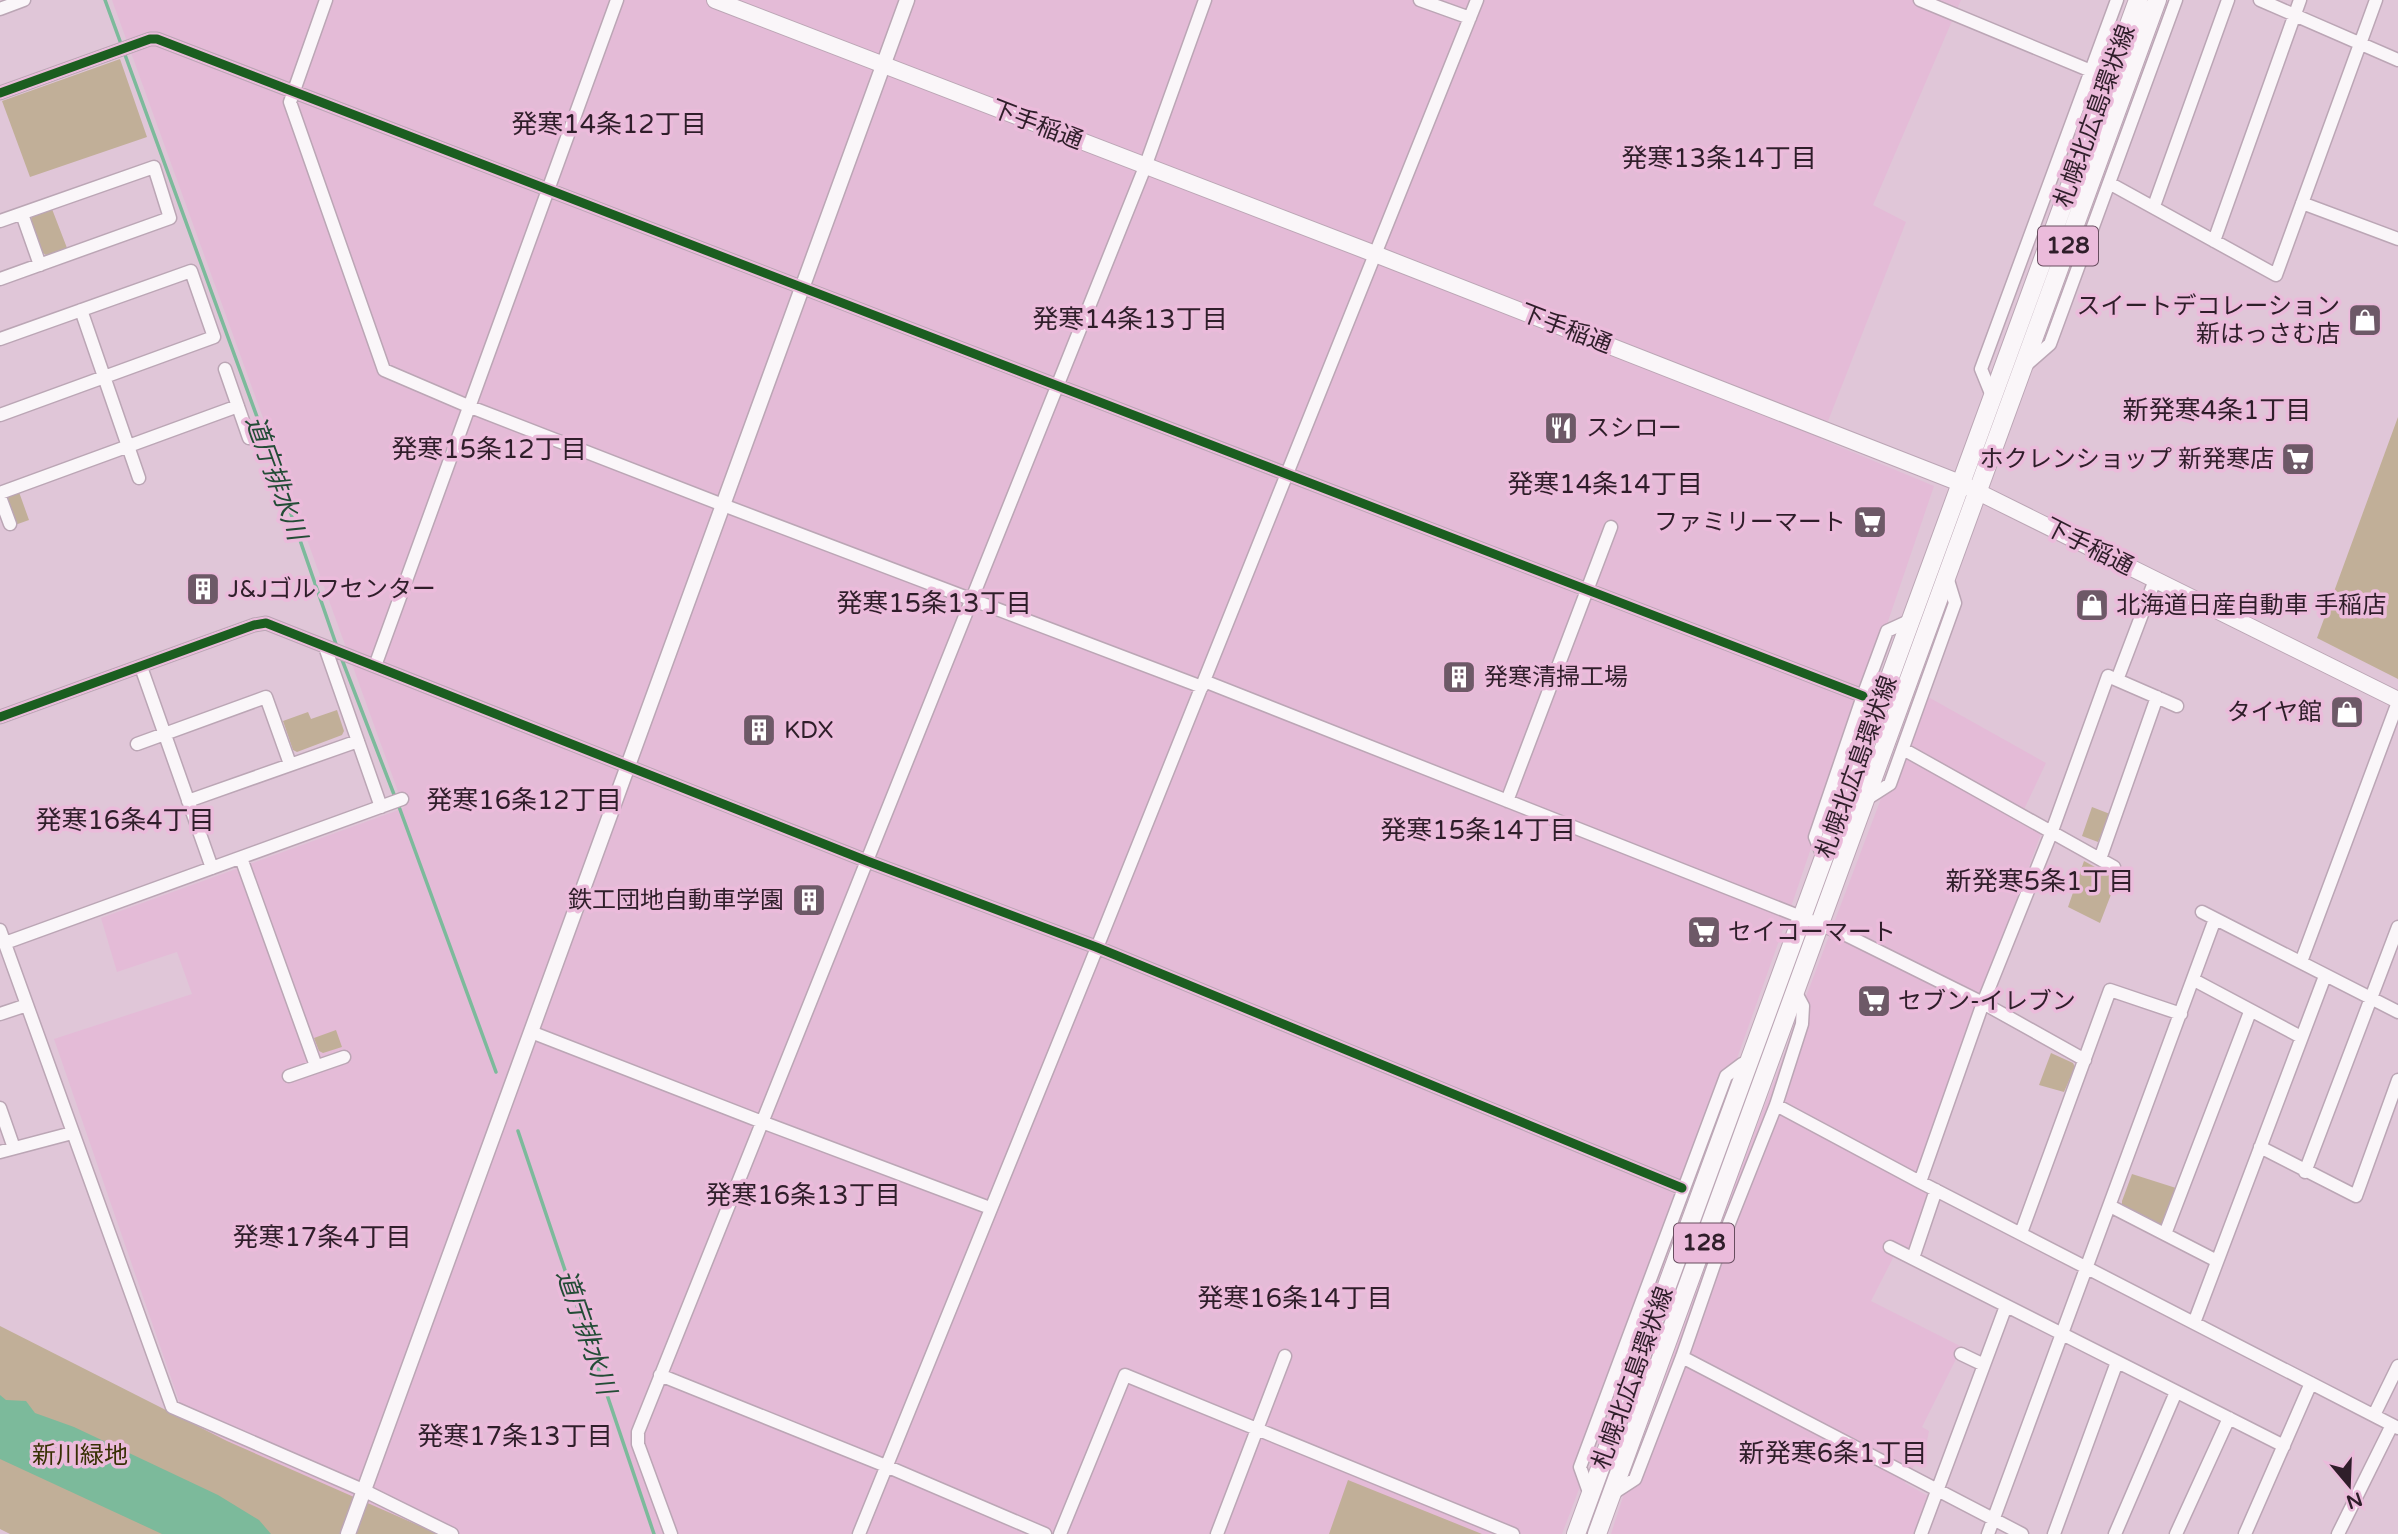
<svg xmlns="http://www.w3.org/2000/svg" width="2398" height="1534" font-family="'Varela Round','Noto Sans JP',sans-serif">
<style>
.built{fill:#e4bbd7}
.green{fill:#c1af98}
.water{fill:#7cba9b}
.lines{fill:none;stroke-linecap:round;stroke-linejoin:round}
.stream{stroke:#7cba9b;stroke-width:3.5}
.minor-casing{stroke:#bba6b5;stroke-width:15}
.tertiary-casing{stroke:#bba6b5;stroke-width:17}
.secondary-casing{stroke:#bba6b5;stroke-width:18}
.primary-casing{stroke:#bba6b5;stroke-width:20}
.minor{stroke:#faf6f9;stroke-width:12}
.tertiary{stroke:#faf6f9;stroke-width:14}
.secondary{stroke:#faf6f9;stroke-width:16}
.primary{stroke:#faf6f9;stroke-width:18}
.cycleway-casing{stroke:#ebbbdb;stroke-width:13}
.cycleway{stroke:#1b5e20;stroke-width:9}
.labels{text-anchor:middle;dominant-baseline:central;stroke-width:7;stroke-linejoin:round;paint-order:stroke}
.shield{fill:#ebbbdb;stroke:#674d5f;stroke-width:2}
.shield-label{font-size:23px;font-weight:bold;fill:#2f1e2a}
.street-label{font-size:24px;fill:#2f1e2a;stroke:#ebbbdb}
.poi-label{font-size:24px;fill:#2f1e2a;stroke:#ebbbdb;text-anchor:start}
.park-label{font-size:24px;fill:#372f03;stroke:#ebbbdb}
.neighbourhood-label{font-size:26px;fill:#2f1e2a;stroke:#ebbbdb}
.water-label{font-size:26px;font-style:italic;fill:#234c36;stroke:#ebbbdb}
</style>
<rect width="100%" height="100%" fill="#e0c6d8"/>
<path class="built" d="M112,0H1961L1873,205L1906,222L1821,439L1934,486L1792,904L1661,1272L1562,1534H417L187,1424L54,1039L192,994L177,952L117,972L101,918L404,808Z
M1921,693L2046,763L2018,822L2041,834L1912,1185L1928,1193L1906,1261L1894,1256L1871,1301L1962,1347L1922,1427L1929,1431L1927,1441L1905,1483L1928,1496L1914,1534H1611L1632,1469L1737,1179Z"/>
<path class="green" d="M120,59L147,137L30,177L2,101Z
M52,209L67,248L46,255L43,253L31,219L33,215Z
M2398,417V679L2317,638Z
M19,492L29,520L15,525L6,500L8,496Z
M337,710L344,731L342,735L297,752L293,750L283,721L308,712L311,719Z
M2092,807L2110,814L2098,842L2082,836Z
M2084,861L2117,879L2100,923L2068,907Z
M336,1030L342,1047L323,1053L319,1051L314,1038Z
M2051,1053L2073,1063L2075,1067L2064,1092L2039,1085Z
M2132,1174L2176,1188L2165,1224L2159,1225L2122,1208V1201Z
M0,1326L227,1441L438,1534H10L0,1529Z
M1348,1480L1482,1534H1329Z"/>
<path class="water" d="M0,1395L6,1400L26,1401L35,1413L74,1427L218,1495L259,1520L271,1534H162L0,1459Z"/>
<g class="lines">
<path class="stream" d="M105,0L264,436L337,647
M341,657L395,797
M398,804L496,1072
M518,1131L654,1534"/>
<g class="minor-casing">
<path id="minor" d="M326,0L290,102L384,370L468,406L723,505L1202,687
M1420,0L1470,18
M1920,0L2091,71
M2260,0L2398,60
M0,9L24,0
M0,93L150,39H157L1863,696
M2109,183L2276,275L2376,0
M2302,203L2398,239
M2154,206L2228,0
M22,214L40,265
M0,221L154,167L170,218L0,279
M2214,241L2300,0
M81,310L139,478
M0,339L191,271L214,337L0,415
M2026,365L2050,344L2176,0
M225,369L249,438
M1992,396L1981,369L2117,0
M0,493L238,406
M0,497L10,524
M325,647L381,807
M375,666L617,0
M141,667L212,868
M2117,680L2155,580
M1204,681L1844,934L1983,1003L2085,1060
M0,717L254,625L266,623L867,861L1096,947L1682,1188
M137,744L266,697L290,764
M1903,749L2114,867
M1865,800L1890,784L1955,603L1947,577
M188,801L358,741
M1507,801L1611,527
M241,858L316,1066
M1824,859L1815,837L1863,696L1887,631L1911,620
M2100,859L2157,697
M2202,912L2398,1012
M0,930L172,1407L365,1491L452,1534
M5,943L402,799
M2301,962L2398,702
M2194,980L2301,1037
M0,1014L27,1005
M531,1032L762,1122L990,1208
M289,1076L344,1057
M1776,1105L1920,1182L2398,1428
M0,1108L14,1148
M2260,1147L2356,1196L2398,1080
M0,1152L72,1133
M2305,1172L2398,927
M1920,1182L1983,1003L2052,831L2108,676L2177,706
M2110,1206L2217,1261
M2021,1233L2110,990L2181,1014
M2165,1234L2250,1012
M1890,1247L2284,1446
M1913,1258L1936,1190
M2194,1323L2325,976
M1961,1354L1984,1365
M1682,1357L2022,1534
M660,1375L886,1466L1045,1534
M2374,1415L2398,1366
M1612,1494L1635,1479L1682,1357L1724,1236L1776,1105L1802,1024L1803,1006L1795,991
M1590,1495L1580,1467L1726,1076L1742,1064L1751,1061
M671,1534L638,1444V1432L1145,167L1205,0
M859,1534L1090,965L1477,0
M1060,1534L1125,1375L1513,1534
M1217,1534L1285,1356
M1921,1534L2006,1306
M1988,1534L2215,919
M2054,1534L2117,1362
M2115,1534L2176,1392
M2176,1534L2229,1418
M2245,1534L2311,1383
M2338,1534L2392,1425"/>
</g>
<g class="tertiary-casing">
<path id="tertiary" d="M348,1534L907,0"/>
</g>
<g class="secondary-casing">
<path id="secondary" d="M715,0L1375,254L1960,483L2398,700"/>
</g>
<g class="primary-casing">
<path id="primary" d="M1576,1534L2138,0
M1597,1534L2157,0"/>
</g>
<use href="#minor" class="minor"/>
<use href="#tertiary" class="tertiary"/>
<use href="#secondary" class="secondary"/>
<use href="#primary" class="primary"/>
<g class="cycleway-casing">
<path id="cycleway" d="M0,93L150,39H157L1863,696
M0,717L254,625L266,623L867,861L1096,947L1682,1188"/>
</g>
<use href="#cycleway" class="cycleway"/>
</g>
<defs>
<g id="shop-square" transform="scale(1.75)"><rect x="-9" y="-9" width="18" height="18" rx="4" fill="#6d5967" stroke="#ebbbdb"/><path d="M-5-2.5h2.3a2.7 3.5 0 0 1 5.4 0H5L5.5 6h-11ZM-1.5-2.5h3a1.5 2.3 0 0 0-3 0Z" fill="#fff"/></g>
<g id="restaurant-square" transform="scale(1.75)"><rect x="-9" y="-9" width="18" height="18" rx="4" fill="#6d5967" stroke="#ebbbdb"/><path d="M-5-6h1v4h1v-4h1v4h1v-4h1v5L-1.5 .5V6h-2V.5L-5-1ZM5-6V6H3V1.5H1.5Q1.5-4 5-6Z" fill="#fff"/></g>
<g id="supermarket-square" transform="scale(1.75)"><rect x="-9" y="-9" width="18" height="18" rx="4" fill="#6d5967" stroke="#ebbbdb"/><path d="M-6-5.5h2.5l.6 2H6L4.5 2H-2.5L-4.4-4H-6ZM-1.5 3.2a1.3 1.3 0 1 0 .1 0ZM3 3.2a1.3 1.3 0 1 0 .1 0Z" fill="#fff"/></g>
<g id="building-square" transform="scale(1.75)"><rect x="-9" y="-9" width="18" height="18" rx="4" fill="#6d5967" stroke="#ebbbdb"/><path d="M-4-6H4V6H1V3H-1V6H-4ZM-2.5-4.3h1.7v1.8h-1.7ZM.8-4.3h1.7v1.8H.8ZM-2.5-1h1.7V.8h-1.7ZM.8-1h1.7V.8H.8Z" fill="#fff"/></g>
</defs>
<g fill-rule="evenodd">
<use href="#shop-square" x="2365" y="320"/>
<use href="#restaurant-square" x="1561" y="428"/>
<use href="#supermarket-square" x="2298" y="459"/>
<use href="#supermarket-square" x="1870" y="522"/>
<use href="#building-square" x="203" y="589"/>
<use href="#shop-square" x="2092" y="605"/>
<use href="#building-square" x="1459" y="677"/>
<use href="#shop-square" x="2347" y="712"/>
<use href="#building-square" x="759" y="730"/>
<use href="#building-square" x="809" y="900"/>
<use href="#supermarket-square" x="1704" y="932"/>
<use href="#supermarket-square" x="1874" y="1001"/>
</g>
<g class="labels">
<g class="shield">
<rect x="2038" y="226.5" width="60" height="39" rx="5"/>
<rect x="1674" y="1223.5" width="60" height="39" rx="5"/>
</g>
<g class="shield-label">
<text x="2068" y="246">128</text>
<text x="1704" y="1243">128</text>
</g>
<g class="street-label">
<text transform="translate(2095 116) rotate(-70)">札幌北広島環状線</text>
<text transform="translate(1037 125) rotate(21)">下手稲通</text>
<text transform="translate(1566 329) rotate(21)">下手稲通</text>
<text transform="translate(2089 547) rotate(27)">下手稲通</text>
<text transform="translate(1857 767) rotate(-70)">札幌北広島環状線</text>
<text transform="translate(1633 1378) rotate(-70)">札幌北広島環状線</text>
</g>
<g class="poi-label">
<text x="2340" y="306" text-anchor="end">スイートデコレーション<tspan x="2340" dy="28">新はっさむ店</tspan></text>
<text x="1586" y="428">スシロー</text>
<text x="2274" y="459" text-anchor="end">ホクレンショップ 新発寒店</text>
<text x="1846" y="522" text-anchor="end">ファミリーマート</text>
<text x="228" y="589">J&amp;Jゴルフセンター</text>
<text x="2116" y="605">北海道日産自動車 手稲店</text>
<text x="1484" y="677">発寒清掃工場</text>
<text x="2322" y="712" text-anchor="end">タイヤ館</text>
<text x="784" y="730">KDX</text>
<text x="784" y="900" text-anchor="end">鉄工団地自動車学園</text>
<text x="1728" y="932">セイコーマート</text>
<text x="1898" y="1001">セブン-イレブン</text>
</g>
<g class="park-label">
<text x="80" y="1455">新川緑地</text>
</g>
<g class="neighbourhood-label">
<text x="609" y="124">発寒14条12丁目</text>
<text x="1719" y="158">発寒13条14丁目</text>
<text x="1130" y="319">発寒14条13丁目</text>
<text x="2217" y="410">新発寒4条1丁目</text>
<text x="489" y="449">発寒15条12丁目</text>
<text x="1605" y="484">発寒14条14丁目</text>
<text x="934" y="603">発寒15条13丁目</text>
<text x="524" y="800">発寒16条12丁目</text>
<text x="125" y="820">発寒16条4丁目</text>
<text x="1478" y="830">発寒15条14丁目</text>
<text x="2040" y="881">新発寒5条1丁目</text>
<text x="803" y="1195">発寒16条13丁目</text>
<text x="322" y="1237">発寒17条4丁目</text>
<text x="1295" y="1298">発寒16条14丁目</text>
<text x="515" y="1436">発寒17条13丁目</text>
<text x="1833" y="1453">新発寒6条1丁目</text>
</g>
<g class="water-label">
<text transform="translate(276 478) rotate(70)">道庁排水川</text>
<text transform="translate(586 1332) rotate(71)">道庁排水川</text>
</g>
</g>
<g transform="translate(2349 1485) rotate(161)" stroke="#ebbbdb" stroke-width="5" paint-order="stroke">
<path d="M0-5L12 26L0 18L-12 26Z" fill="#2f1e2a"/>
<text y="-10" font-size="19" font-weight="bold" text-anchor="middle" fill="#2f1e2a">N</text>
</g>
</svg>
